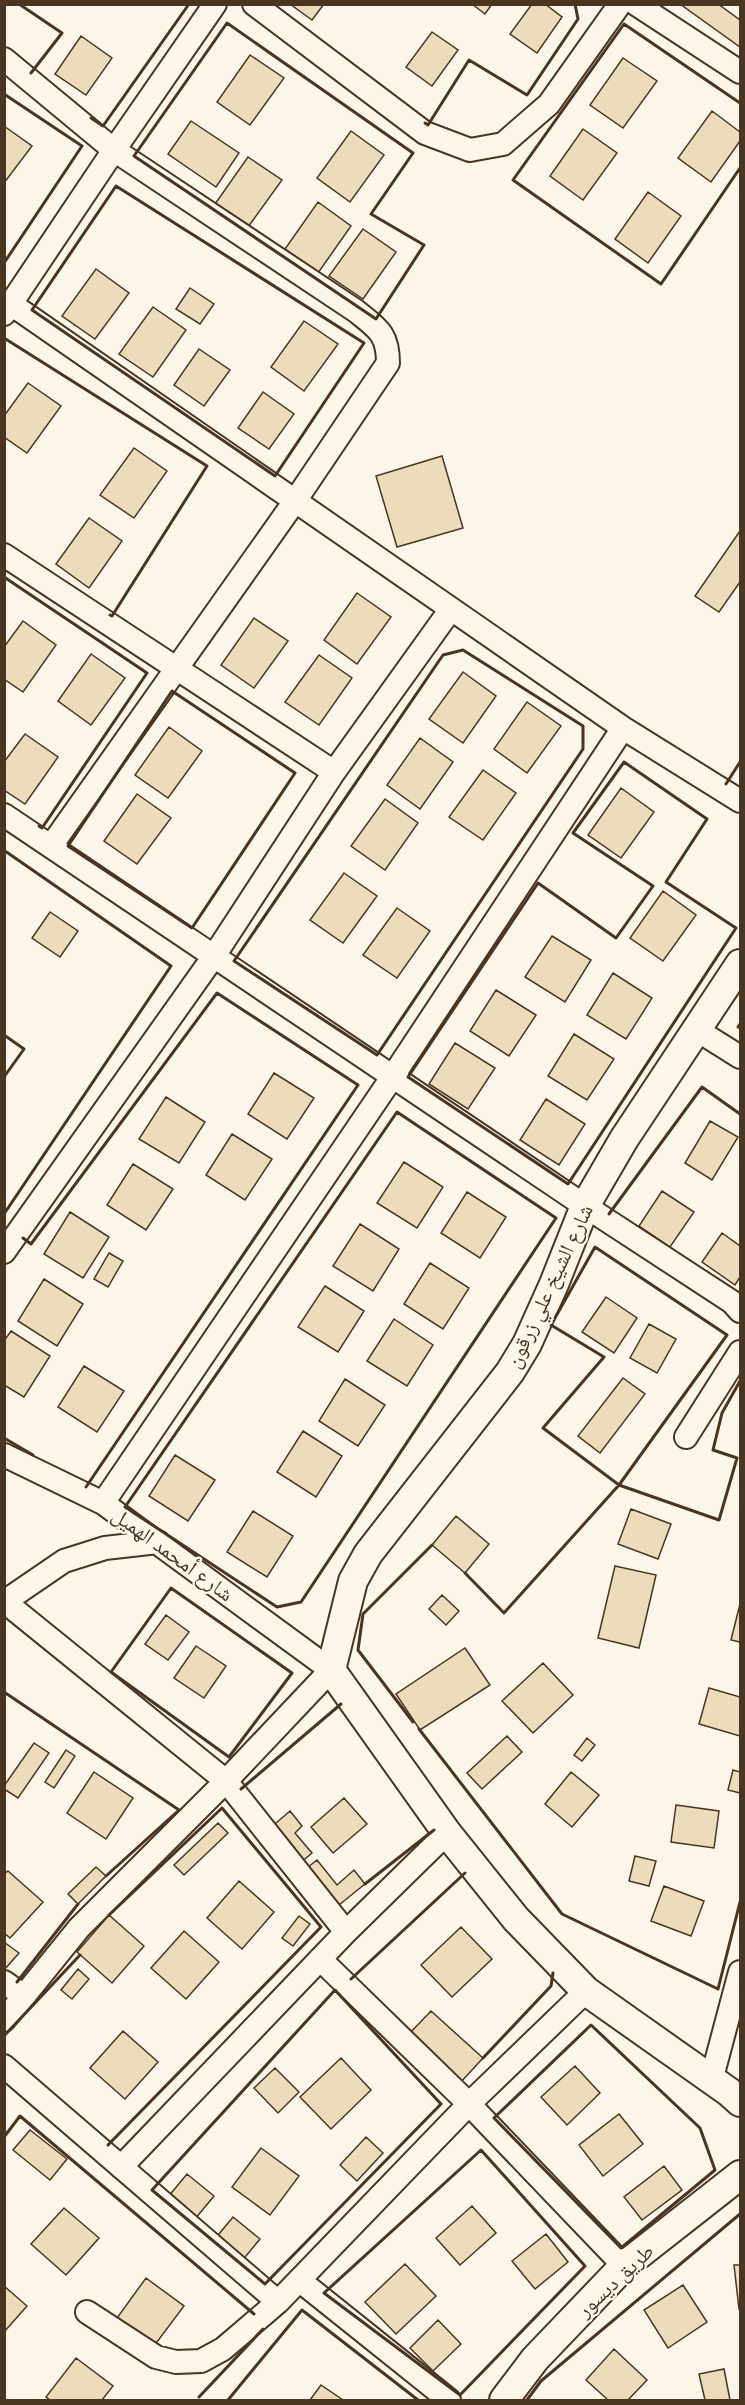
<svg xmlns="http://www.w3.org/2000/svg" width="745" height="2405" font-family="Figtree,'Noto Naskh Arabic',sans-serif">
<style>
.building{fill:#ecdcbc;stroke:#4a3520;stroke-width:1.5}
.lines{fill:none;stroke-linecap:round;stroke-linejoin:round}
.minor-casing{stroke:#4a3520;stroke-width:26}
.major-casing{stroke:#4a3520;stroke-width:32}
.minor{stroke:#fbf6e9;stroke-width:22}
.major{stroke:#fbf6e9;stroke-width:28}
.wall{stroke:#4a3520;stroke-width:3}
.labels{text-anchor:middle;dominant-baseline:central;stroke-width:4.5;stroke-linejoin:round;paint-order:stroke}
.street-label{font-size:21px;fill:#4a3520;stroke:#fbf6e9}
</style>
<rect width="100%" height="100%" fill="#fbf6e9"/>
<path class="building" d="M290,4H324L312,20Z
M472,4H492L485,14Z
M532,4H545L562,17L537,53L510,34Z
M680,4H718L740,20V47Z
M432,32L458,50L432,86L406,67Z
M81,36L112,58L86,95L55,74Z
M250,55L284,78L250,125L217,102Z
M623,58L657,81L623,128L590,105Z
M712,111L740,132V141L711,182L678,158Z
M191,121L239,153L216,187L168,154Z
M4,126L32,146L4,183Z
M583,129L617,153L583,200L550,176Z
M351,131L384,155L350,202L317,178Z
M248,157L282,180L248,227L215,204Z
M648,192L681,216L648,263L615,239Z
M318,202L351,226L318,273L285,249Z
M363,229L396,252L363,299L329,276Z
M96,269L129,293L95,339L62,316Z
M190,288L214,304L200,324L176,309Z
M153,307L186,330L153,377L119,354Z
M304,321L338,344L304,391L271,367Z
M199,349L230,370L204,406L174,385Z
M28,383L61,406L27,453L4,437V416Z
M263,392L294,414L269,449L238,428Z
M134,448L167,471L134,518L100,495Z
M442,456L463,528L397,547L376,476Z
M89,518L122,541L89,588L56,564Z
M740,531V582L719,612L695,596Z
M357,593L391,617L357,664L324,640Z
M254,618L288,641L254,688L221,665Z
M23,621L56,645L23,692L4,679V647Z
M91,654L125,678L91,725L58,701Z
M319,655L352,678L319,725L285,702Z
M463,672L496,696L463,743L429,719Z
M527,702L561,726L527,773L494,749Z
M169,727L202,751L168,798L135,775Z
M25,734L58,757L25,804L4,790V762Z
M420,738L453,762L420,809L387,785Z
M483,770L516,793L483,840L449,817Z
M621,788L654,812L621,858L588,835Z
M137,794L171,818L137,864L104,841Z
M385,799L418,823L385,870L351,846Z
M344,873L377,896L343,943L310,920Z
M663,891L696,915L663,961L630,938Z
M397,908L430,931L397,978L363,955Z
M50,912L78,931L60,957L32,938Z
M552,936L591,960L565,1002L525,977Z
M613,973L652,998L626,1039L587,1015Z
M496,990L536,1015L509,1056L470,1031Z
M574,1034L614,1059L587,1100L548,1076Z
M455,1043L495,1068L468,1109L429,1084Z
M274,1073L314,1098L287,1139L248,1114Z
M166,1097L205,1122L179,1163L139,1139Z
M546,1099L585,1124L559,1165L520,1140Z
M710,1121L738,1137L712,1180L685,1163Z
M232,1134L272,1159L245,1200L206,1175Z
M404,1162L443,1187L417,1228L377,1203Z
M133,1164L173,1189L146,1230L107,1205Z
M662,1191L694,1212L670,1247L639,1226Z
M467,1192L506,1217L480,1258L441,1233Z
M70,1212L109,1237L83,1278L44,1254Z
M360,1224L399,1249L373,1291L333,1266Z
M722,1233L740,1246V1277L735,1285L702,1262Z
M109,1253L123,1261L108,1287L94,1279Z
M430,1263L469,1288L443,1329L404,1304Z
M44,1279L83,1304L57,1346L18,1321Z
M325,1286L364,1311L338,1352L298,1327Z
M606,1297L637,1318L614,1353L582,1332Z
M394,1319L433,1345L407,1386L367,1361Z
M649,1324L676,1339L657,1373L630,1358Z
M11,1331L50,1356L24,1397L4,1385V1341Z
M84,1366L124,1391L97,1432L58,1407Z
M623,1378L645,1394L600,1453L578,1436Z
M345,1379L385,1405L358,1446L319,1421Z
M303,1431L342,1456L316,1497L277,1472Z
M175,1455L215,1480L188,1521L149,1496Z
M631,1509L671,1524L658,1559L618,1544Z
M253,1511L293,1536L267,1577L227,1552Z
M456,1516L489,1544L465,1573L432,1545Z
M615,1566L656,1575L639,1648L598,1638Z
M442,1595L459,1611L446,1625L429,1609Z
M740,1604V1642L731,1640Z
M166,1615L189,1632L168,1660L145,1644Z
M196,1646L226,1666L204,1698L174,1678Z
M465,1648L490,1685L420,1730L396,1694Z
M543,1663L573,1695L533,1733L502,1701Z
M709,1688L740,1697V1736L699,1724Z
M507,1736L522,1752L482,1789L467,1773Z
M587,1738L595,1745L582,1761L574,1755Z
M34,1743L49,1753L18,1798L4,1789V1786Z
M66,1750L75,1756L54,1788L45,1782Z
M733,1770L740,1772V1793L728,1790Z
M94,1772L133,1798L106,1839L67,1813Z
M571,1772L599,1795L572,1827L545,1804Z
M344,1798L367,1824L333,1853L311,1827Z
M676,1805L719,1811L714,1848L671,1842Z
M290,1811L302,1826L295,1833L312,1853L298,1865L269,1829Z
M218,1823L228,1833L184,1875L174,1865Z
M635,1856L656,1861L649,1886L629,1881Z
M317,1860L337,1885L354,1870L365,1884L334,1909L303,1871Z
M96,1867L106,1876L78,1904L68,1894Z
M8,1871L43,1902L10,1938L4,1933V1874Z
M239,1881L274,1912L242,1949L207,1918Z
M664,1886L704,1901L691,1936L651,1921Z
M109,1915L144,1946L112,1983L77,1952Z
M299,1916L310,1924L293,1946L282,1938Z
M461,1927L492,1959L452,1997L421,1965Z
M184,1931L219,1962L186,1999L151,1968Z
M4,1942L19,1953L4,1970Z
M78,1969L89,1979L72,1999L61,1990Z
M431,2011L483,2058L460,2083L408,2035Z
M123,2031L158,2062L125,2099L90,2068Z
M341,2058L371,2090L331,2129L300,2097Z
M575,2066L600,2093L567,2125L541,2097Z
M275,2068L299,2092L278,2113L254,2088Z
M619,2114L643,2144L603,2176L579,2145Z
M30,2130L67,2159L50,2180L13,2150Z
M366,2137L383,2153L357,2181L340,2165Z
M261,2148L299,2176L270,2215L232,2187Z
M664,2166L682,2190L642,2220L624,2197Z
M187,2174L214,2196L195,2219L168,2197Z
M472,2206L496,2233L460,2265L436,2238Z
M64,2208L99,2238L66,2275L31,2244Z
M233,2217L260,2239L241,2262L214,2240Z
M546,2234L568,2262L535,2289L512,2261Z
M405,2264L436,2296L396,2334L365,2302Z
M734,2265H740V2309H739Z
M146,2278L184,2306L154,2346L117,2318Z
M683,2285L707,2322L668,2348L644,2310Z
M4,2286L27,2306L4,2332Z
M438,2320L461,2344L433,2371L410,2348Z
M614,2349L647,2380L628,2400H608L586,2380Z
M76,2358L113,2386L102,2400H50L46,2397Z
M724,2369L730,2400H705L699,2374Z
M321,2385L343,2400H310Z"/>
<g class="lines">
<g class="minor-casing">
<path id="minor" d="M254,4L425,133L470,150L503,144L549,104L620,4
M636,4L740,72
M4,59L114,150L356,311C377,328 388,333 388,363L295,501L51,846
M11,304L623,728L740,801
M4,314L114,150L215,4
M4,555L334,772
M4,815L585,1206L732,1302L740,1311
M697,1030L740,1057
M4,1252L214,956L334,772L451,609
M686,1437L740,1352
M4,1455L103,1503L331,1670L226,1781L79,1928L24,1996L4,1982
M103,1503L393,1076L623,728
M4,1602L64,1561L105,1548L158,1542
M5,1602L226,1781L346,1932
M320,1959L469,2104L624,2266
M4,2020L24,1996
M4,2066L278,2302
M711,2081L740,1972
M121,2167L346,1932L447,1833
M299,2280L449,2400
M87,2312L156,2357L176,2362L201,2361L223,2349L278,2302L469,2104L586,1991"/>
</g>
<g class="major-casing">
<path id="major" d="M740,964L624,1139L585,1206L554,1284L527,1344L510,1372L368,1554L353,1581L331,1670L447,1833L516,1919L586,1991L729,2092L740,2102
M504,2400L535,2359L624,2266L740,2175"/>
</g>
<use href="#minor" class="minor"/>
<use href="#major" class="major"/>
<path class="wall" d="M19,4L62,33L31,73
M227,23L413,153L371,214L424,245L376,319L134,156Z
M4,94L82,146L4,263
M740,103L624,24L513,180L661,284L740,168
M91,118L103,126L189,4
M425,123L428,125L469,60L527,95L578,19L575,4
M116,186L364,343L275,476L32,310Z
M4,338L207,466L112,616L110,615
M4,577L147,673L42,828L39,826
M463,650L583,726V749L377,1055L234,961L443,655Z
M172,691L295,773L192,928L68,846Z
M624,762L707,819L666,882L736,928L568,1184L408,1077L538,883L616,938L653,886L573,833Z
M726,784L740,762
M740,1024L738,1027L740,1028
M4,1035L24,1049L4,1077
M397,1112L556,1218L301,1602L277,1607L125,1507Z
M4,1214L171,966L5,851
M609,1214L702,1087L740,1114
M23,1238L31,1244L217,993L358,1085L86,1487
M4,1438L33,1455
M465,1573L504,1613L619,1485L727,1335L595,1247L551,1325L604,1357L543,1428L619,1485L719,1520L737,1458L713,1450L722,1413L740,1381
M171,1588L292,1673L229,1757L111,1672Z
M4,1692L179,1810L106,1876
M413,1722L358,1650L363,1614L432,1545
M419,1729L562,1914L718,1989L740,1902
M241,1789L341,1704
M365,1884L434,1830
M351,1979L465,1873
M17,1982L78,1904
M335,1990L441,2104L265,2284L152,2190Z
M591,2025L700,2128L715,2170L621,2248L494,2118Z
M4,2036L80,1955
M483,2058L551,1986L553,1973
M4,2137L20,2116L254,2314
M108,2145L321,1927L222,1808L109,1915
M481,2150L585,2266L460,2395L324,2293Z
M199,2397L263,2329
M228,2400L302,2310L418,2400
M527,2400L541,2381L740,2214"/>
</g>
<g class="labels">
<g class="street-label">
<text transform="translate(549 1286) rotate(-65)">شارع الشيخ علي زرقون</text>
<text transform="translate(173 1554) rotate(36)">شارع أمحمد الهميل</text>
<text transform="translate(615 2280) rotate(-43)">طريق ديسور</text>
</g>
</g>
<rect width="745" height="2405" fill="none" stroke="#4a3520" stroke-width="12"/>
</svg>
